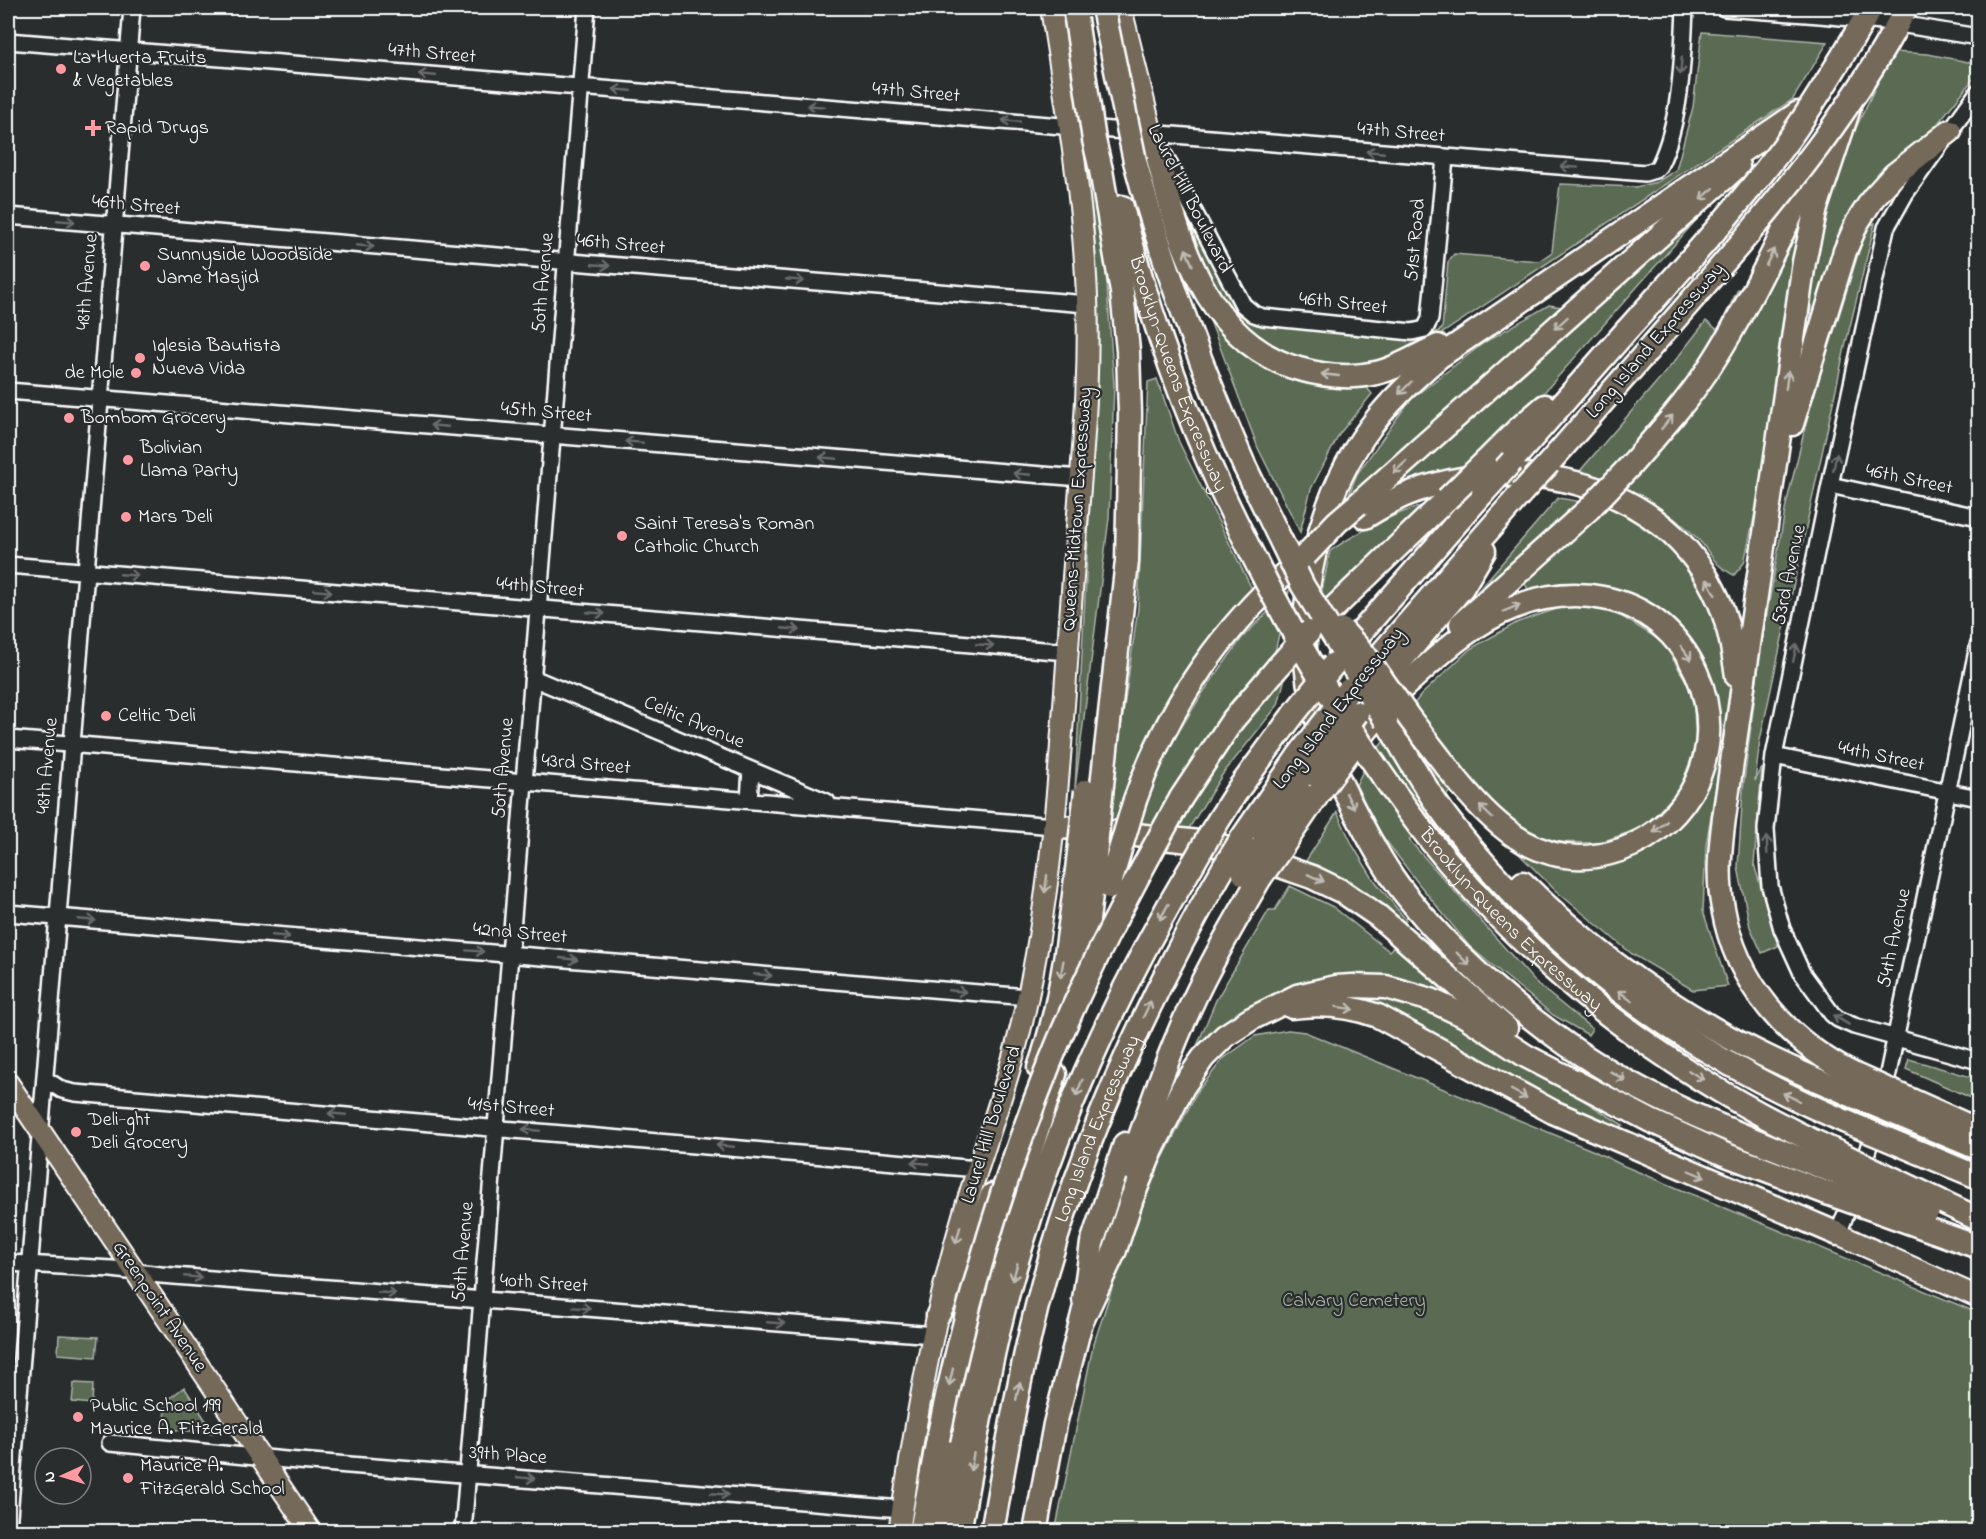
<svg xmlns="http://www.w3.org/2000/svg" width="1986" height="1539" font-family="'Indie Flower',sans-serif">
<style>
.green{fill:#5a6a53;stroke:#acb4a9;stroke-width:1.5}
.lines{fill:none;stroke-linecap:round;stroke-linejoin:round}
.minor-casing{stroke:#fff;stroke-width:20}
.major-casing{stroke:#fff;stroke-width:24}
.highway-casing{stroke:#fff;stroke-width:27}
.minor{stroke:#2a2d2e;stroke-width:15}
.major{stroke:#746a5a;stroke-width:20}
.highway{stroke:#746a5a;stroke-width:22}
.minor-bridge-casing{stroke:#fff;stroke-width:20;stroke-linecap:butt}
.highway-bridge-casing{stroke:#fff;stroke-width:27;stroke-linecap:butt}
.minor-bridge{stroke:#2a2d2e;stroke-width:15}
.highway-bridge{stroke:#746a5a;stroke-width:22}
.oneway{stroke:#6a6c6d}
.oneway2{stroke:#c0bcb5}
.poi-dot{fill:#ff9aa2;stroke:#2a2d2e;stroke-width:2}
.labels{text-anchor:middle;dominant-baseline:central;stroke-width:4.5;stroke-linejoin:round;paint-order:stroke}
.street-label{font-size:20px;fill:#fff;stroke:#2a2d2e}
.poi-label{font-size:20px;fill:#fff;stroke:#2a2d2e;text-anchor:start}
.park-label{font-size:20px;fill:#acb4a9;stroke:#2a2d2e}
</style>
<rect width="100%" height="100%" fill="#2a2d2e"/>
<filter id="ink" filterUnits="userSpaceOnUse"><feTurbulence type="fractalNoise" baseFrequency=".0167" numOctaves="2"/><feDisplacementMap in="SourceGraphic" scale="12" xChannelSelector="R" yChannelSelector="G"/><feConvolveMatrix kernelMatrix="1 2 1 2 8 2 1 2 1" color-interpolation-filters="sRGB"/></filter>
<g filter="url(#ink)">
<path class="green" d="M1702,32L1828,42L1793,99L1423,346L1361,368L1325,367L1280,353L1258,340L1217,294L1183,213L1184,204L1240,314L1256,325L1422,340L1442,329L1448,262L1454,254L1539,261L1552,252L1560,184L1636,187L1657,182L1676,170L1693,107Z
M1892,52L1928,54L1978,64V73L1931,132L1832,274L1811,323L1810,282L1824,215L1856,128Z
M1086,152L1106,273L1114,385L1109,518L1075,789L1099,327L1094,227L1084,155Z
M1728,184L1525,414L1467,470L1383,491Z
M1809,211L1773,431L1744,563L1734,575C1710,563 1712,552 1695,536C1675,516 1649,502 1625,487L1705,391L1800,215Z
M1875,223L1845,347L1760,740L1755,781L1762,768L1754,864L1778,946L1762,953L1750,927L1738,867L1743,789L1761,648L1786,505L1810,408L1867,226Z
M1738,289L1745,290L1683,390L1608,480L1580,471L1674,362L1706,321L1718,330Z
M1203,302L1255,357L1364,384L1372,394L1340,433L1311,489L1300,532L1258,448Z
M1549,305L1561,307L1562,312L1345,505L1357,474L1410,400L1485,342Z
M1157,379L1179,442L1252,589L1208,640L1173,693L1117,824L1105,822L1123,715L1138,608L1148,382Z
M1558,498L1583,502L1549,537L1428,639L1470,600Z
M1611,500L1658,527L1700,576L1732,665L1726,726L1706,845L1703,911L1728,986L1693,990L1632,954L1556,891L1500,835L1546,862L1583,870L1628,859L1660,838L1706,785L1713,690L1681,628L1641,600L1529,591L1524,582Z
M1434,502L1316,621L1330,551C1366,527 1392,514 1434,502Z
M1289,591L1274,656L1231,702L1184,772L1152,829L1134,826L1157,767L1202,694L1242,638Z
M1569,605L1616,613L1663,642L1693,693L1696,745L1680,789L1644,827L1598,843L1545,842L1500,816L1461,778L1409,840L1536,983L1592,1029L1588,1035L1553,1015L1470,947L1418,883L1381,834L1356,785L1368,761L1421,695L1470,649L1518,622Z
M1287,670L1278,705L1222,775L1188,830H1171L1200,782Z
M1337,812L1353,846L1372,877L1406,920L1401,925L1304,864Z
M1290,886L1333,907L1389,951L1394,946L1456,1002L1343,979L1191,1060L1216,1000L1269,910H1275Z
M1359,997L1406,1001L1454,1020L1623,1125L1614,1130L1555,1103L1390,1011Z
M1288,1030L1305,1032L1594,1151L1624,1166L1978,1313V1531L1055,1532L1093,1346L1123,1255L1159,1166L1197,1092L1223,1059L1255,1036Z
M1909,1059L1978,1079V1101L1906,1069Z
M59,1335L98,1337L96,1357L58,1354Z
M74,1383L93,1384L92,1404L72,1402Z
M184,1387L214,1433L164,1429L165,1402Z"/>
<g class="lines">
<g class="minor-casing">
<path id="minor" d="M1724,8L1820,15
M1941,31L1978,37
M8,41L1645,173L1655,170L1659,166C1681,122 1683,57 1685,8
M1978,92L1905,194L1886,228L1830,485L1774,756L1766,829L1770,886L1782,929L1802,973L1832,1014L1838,1019L1854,1026L1978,1061
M1161,149L1243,305L1254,314L1263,317L1412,332L1425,329L1430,319L1445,158
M8,216L1087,304
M8,391L1081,478
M1830,485L1978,517
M8,565L1068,652
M533,678L827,802
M8,739L1054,826
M1774,756L1978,798
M749,800L751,770
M8,913L1028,997
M45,1079L62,1090L75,1093L978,1169
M1861,1172L1882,1102L1978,646
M1838,1234L1853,1195
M8,1263L112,1269L161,1275L934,1335
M110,1443L286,1460L902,1509
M8,1529L132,8
M463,1532L587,8"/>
</g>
<g class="major-casing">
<path id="major" d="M1121,8L1152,134
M8,1083L311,1532
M1838,1234L1978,1297
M899,1532C915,1424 933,1316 964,1212C986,1140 1013,1070 1028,996C1058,854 1063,708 1074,564C1081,468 1092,373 1086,277C1081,187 1065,97 1051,8"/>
</g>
<g class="highway-casing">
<g id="highway">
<path d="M1849,108L1816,208L1804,262L1724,818C1720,848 1717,878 1723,908C1736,983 1787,1041 1853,1074"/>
<path d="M1798,113L1439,357C1418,375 1397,394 1379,416C1319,489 1292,605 1311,697C1320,737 1336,776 1355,812C1370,840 1385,869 1405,894C1448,949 1499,995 1555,1036C1639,1098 1736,1133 1832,1171"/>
<path d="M1152,134C1174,222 1198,340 1299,369C1324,376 1350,379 1376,373C1399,368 1417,355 1438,346"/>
<path d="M1135,161C1163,266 1201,366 1244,465"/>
<path d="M1101,170L1122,292L1128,351L1130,414L1127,561L1102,785"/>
<path id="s1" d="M1122,207C1146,305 1180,400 1222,492"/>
<path d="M1792,424L1845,251L1857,223L1873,198L1894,175L1950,131"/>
<path d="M1512,461L1627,330"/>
<path d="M1485,462L1518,429L1545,406"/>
<path d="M1549,463L1649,349"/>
<path d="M1630,466C1656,436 1684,405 1707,371C1753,301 1786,224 1823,149"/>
<path d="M1358,504L1738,166"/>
<path d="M1365,517C1378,509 1391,501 1405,495C1519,449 1666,480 1719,601C1729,625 1733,650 1737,676"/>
<path d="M1461,624L1589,509"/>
<path d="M1314,627L1447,499"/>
<path d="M1340,656L1483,493"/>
<path d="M1360,678L1522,492"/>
<path d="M1398,692C1434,660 1469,624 1514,607C1543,596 1574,592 1603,598C1691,614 1735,717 1691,792C1673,822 1645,844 1610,853C1543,871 1496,828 1457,780"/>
<path d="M1372,695L1462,588L1484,551"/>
<path d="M1386,721C1404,750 1420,780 1439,807C1464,842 1494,875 1525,907C1619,1002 1722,1068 1844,1121"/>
<path d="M1348,753L1390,701"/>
<path d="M1181,798L1232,721L1277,668"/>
<path d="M1135,800C1170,701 1225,623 1305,556"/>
<path d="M1054,826L1199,842L1225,847L1312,877L1343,892L1378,916L1506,1028"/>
<path id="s2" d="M1420,827C1529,968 1675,1079 1837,1152"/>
<path d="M1213,829L1237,791L1293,715"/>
<path d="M1242,838L1299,755"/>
<path d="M1263,845L1311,774"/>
<path d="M1280,850L1319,793"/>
<path d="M1523,883C1580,940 1644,989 1714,1029C1757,1054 1804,1074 1849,1094"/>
<path d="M1076,993L1085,947L1093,877"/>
<path d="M1292,1007C1321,1003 1351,1006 1378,1016L1553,1112L1838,1234"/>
<path d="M1039,1068C1061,1005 1069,936 1077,870"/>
<path d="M1129,1168C1149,1111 1168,1054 1194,999C1213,958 1237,918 1260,878"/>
<path d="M1084,1300L1092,1243L1125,1144"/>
<path d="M938,1315L967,1261L992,1195"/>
<path d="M1081,1323L1115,1250L1132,1198L1150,1154L1183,1087L1203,1058L1225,1036L1251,1019L1297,996L1336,987L1352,986L1386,987L1431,1000L1465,1016L1526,1056L1651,1121L1724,1154L1827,1193"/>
<path d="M921,1532L938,1439"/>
<path d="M942,1532L976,1332L998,1252L1055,1074"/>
<path d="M959,1532C973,1455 986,1379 1005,1304C1045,1149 1112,999 1194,862"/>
<path id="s3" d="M992,1532C1007,1448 1021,1364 1043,1283C1084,1136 1148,998 1224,867"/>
<path d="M1035,1532L1055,1424L1084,1310"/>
</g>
</g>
<use href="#minor" class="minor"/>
<use href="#major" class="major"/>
<use href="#highway" class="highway"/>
<g class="minor-bridge-casing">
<path id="minor-bridge" d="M1820,15L1882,21L1941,31"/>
</g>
<g class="highway-bridge-casing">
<path id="highway-bridge" d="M1103,8L1135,161
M1076,19L1094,140L1101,170
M1627,330C1683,268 1739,206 1789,139C1819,97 1845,52 1871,8
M1649,349C1743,241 1840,136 1906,8
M1244,465L1303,586L1386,721
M1222,492C1277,610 1341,724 1420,827
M1522,492L1549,463
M1483,493L1512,461
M1447,499L1485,462
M1589,509L1630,466
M1305,556L1337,522L1358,504
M1342,630L1365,655L1410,719L1457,780
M1277,668L1309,632
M1293,715L1334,664
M1299,755L1349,690
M1311,774L1357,713
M1319,793L1348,753
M1194,862L1213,829
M1224,867L1242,838
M1077,870L1086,791
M1244,874L1263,845
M1093,877L1102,785
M1260,878L1280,850
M1109,887L1135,800
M1853,1074L1978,1130
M1849,1094L1978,1148
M1844,1121L1978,1177
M1837,1152L1978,1219
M1832,1171L1928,1210
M1827,1193L1978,1247
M938,1439C964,1310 1001,1184 1050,1062C1087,970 1133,884 1181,798"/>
</g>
<use href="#minor-bridge" class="minor-bridge"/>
<use href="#highway-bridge" class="highway-bridge"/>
</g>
<defs><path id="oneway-shaft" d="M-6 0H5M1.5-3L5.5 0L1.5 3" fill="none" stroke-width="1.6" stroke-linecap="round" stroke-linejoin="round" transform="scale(1.5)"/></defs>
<g class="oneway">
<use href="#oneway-shaft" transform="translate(1681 66) rotate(95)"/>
<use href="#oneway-shaft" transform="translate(427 75) rotate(-175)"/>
<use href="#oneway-shaft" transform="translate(622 90) rotate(-175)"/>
<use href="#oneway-shaft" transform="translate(816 106) rotate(-175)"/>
<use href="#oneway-shaft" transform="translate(1011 121) rotate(-175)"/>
<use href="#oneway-shaft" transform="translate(1375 152) rotate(-175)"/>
<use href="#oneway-shaft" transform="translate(1569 167) rotate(-176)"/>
<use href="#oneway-shaft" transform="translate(66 221) rotate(5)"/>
<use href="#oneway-shaft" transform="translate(365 246) rotate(5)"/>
<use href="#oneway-shaft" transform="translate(601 265) rotate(5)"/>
<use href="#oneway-shaft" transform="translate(795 280) rotate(5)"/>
<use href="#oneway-shaft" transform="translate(439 426) rotate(-175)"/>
<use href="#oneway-shaft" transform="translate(634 442) rotate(-175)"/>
<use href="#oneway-shaft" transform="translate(828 458) rotate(-175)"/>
<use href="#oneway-shaft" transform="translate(1835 462) rotate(-78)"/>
<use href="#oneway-shaft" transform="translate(1022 474) rotate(-175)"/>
<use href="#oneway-shaft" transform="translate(129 575) rotate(5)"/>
<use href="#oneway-shaft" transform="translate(323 591) rotate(5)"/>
<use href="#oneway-shaft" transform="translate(596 613) rotate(5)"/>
<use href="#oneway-shaft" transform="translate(791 629) rotate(5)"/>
<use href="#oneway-shaft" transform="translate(985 645) rotate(5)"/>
<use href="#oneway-shaft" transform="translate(1795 653) rotate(-78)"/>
<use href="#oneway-shaft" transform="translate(1767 845) rotate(-92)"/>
<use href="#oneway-shaft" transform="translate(87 920) rotate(5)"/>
<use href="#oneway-shaft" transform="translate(281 936) rotate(5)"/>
<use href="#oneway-shaft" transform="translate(475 951) rotate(4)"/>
<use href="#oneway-shaft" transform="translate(569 959) rotate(6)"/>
<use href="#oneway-shaft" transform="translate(763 975) rotate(5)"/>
<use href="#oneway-shaft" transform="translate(957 991) rotate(5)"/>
<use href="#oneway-shaft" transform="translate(1841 1020) rotate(-149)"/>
<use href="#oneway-shaft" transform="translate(337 1114) rotate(-175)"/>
<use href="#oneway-shaft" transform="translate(531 1130) rotate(-175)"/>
<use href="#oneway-shaft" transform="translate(725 1146) rotate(-175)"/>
<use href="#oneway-shaft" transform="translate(920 1163) rotate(-175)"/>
<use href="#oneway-shaft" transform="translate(193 1277) rotate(5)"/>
<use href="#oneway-shaft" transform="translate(387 1293) rotate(5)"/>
<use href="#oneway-shaft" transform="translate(582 1308) rotate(4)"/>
<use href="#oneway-shaft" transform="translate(776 1323) rotate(5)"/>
<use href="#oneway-shaft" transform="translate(526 1478) rotate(5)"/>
<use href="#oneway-shaft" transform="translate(720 1494) rotate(5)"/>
</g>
<g class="oneway2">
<use href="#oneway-shaft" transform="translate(1707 194) rotate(139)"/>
<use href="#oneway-shaft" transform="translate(1189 257) rotate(-113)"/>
<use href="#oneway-shaft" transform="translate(1770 257) rotate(-64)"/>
<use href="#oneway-shaft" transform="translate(1561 323) rotate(138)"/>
<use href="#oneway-shaft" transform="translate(1330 375) rotate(-174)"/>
<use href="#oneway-shaft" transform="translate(1787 380) rotate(-82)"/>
<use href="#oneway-shaft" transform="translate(1405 388) rotate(135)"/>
<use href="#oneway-shaft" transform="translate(1667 422) rotate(-51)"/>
<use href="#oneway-shaft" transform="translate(1400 467) rotate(138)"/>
<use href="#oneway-shaft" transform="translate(1711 587) rotate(-119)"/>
<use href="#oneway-shaft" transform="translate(1512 608) rotate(-22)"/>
<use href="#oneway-shaft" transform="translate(1686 653) rotate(54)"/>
<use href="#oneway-shaft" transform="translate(1350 801) rotate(63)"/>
<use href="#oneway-shaft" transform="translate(1486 812) rotate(-136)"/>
<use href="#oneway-shaft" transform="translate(1660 827) rotate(140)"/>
<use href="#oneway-shaft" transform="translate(1316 878) rotate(24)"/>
<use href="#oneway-shaft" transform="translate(1046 884) rotate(97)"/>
<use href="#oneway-shaft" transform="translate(1164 912) rotate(119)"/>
<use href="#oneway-shaft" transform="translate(1463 959) rotate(45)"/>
<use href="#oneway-shaft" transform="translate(1062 969) rotate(99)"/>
<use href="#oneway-shaft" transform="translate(1625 996) rotate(-143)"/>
<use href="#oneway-shaft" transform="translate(1345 1008) rotate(7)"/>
<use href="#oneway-shaft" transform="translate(1147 1009) rotate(-65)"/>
<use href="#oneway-shaft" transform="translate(1696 1075) rotate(32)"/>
<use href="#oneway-shaft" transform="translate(1618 1076) rotate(31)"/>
<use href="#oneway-shaft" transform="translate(1079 1088) rotate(112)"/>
<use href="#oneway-shaft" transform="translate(1519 1094) rotate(28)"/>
<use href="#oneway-shaft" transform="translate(1791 1097) rotate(-154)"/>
<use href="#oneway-shaft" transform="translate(1697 1174) rotate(23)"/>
<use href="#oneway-shaft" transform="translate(958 1235) rotate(105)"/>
<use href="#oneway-shaft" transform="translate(1015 1272) rotate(106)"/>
<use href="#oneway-shaft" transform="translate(951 1377) rotate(103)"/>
<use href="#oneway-shaft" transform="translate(1018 1391) rotate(-78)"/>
<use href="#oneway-shaft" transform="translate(972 1462) rotate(100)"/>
</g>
</g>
<g class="poi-dot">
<circle cx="61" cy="69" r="6"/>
<path d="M90 119h6v6h6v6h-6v6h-6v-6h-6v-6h6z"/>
<circle cx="145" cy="266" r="6"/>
<circle cx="140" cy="358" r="6"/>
<circle cx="136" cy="373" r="6"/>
<circle cx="69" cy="418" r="6"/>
<circle cx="128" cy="460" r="6"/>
<circle cx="126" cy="517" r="6"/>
<circle cx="622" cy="536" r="6"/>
<circle cx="106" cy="716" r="6"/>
<circle cx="76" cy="1132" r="6"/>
<circle cx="78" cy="1417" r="6"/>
<circle cx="128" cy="1478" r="6"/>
</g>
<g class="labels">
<g class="street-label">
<text transform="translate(432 54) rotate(5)">47th Street</text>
<text transform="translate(916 93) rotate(5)">47th Street</text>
<text transform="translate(1401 133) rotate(5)">47th Street</text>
<text transform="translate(1189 199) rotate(63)">Laurel Hill Boulevard</text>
<text transform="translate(136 206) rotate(5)">46th Street</text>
<text transform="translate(1416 240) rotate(-85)">51st Road</text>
<text transform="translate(621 245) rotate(5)">46th Street</text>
<text transform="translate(88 282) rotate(-85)">48th Avenue</text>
<text transform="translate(544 283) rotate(-85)">50th Avenue</text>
<text transform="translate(1343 304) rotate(6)">46th Street</text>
<text transform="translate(1656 341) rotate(-49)">Long Island Expressway</text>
<text stroke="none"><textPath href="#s1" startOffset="176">Brooklyn-Queens Expressway</textPath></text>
<text transform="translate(546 413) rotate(5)">45th Street</text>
<text transform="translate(1909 480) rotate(12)">46th Street</text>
<text transform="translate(1078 509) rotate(-86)">Queens-Midtown Expressway</text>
<text transform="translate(1790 575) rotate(-78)">53rd Avenue</text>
<text transform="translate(540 588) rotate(5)">44th Street</text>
<text transform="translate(1339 709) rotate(-52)">Long Island Expressway</text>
<text transform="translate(694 723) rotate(23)">Celtic Avenue</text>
<text transform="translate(1881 757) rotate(12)">44th Street</text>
<text transform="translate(586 765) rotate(5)">43rd Street</text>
<text transform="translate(48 766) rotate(-85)">48th Avenue</text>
<text transform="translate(504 768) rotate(-85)">50th Avenue</text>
<text stroke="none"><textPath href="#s2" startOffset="130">Brooklyn-Queens Expressway</textPath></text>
<text transform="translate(520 934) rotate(5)">42nd Street</text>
<text transform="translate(1895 938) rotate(-78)">54th Avenue</text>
<text transform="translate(511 1108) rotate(5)">41st Street</text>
<text transform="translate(992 1125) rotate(-73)">Laurel Hill Boulevard</text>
<text stroke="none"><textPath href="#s3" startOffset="418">Long Island Expressway</textPath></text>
<text transform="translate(464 1252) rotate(-85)">50th Avenue</text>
<text transform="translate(544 1284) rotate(4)">40th Street</text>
<text transform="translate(159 1307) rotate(56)">Greenpoint Avenue</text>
<text transform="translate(508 1456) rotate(4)">39th Place</text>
</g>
<g class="poi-label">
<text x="73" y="58">La Huerta Fruits<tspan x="73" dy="23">&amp; Vegetables</tspan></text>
<text x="105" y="128">Rapid Drugs</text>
<text x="157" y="255">Sunnyside Woodside<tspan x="157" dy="23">Jame Masjid</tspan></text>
<text x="152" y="346">Iglesia Bautista<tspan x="152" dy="23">Nueva Vida</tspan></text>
<text x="124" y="373" text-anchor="end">de Mole</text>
<text x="81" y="418">Bombom Grocery</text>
<text x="140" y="448">Bolivian<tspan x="140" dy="23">Llama Party</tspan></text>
<text x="138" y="517">Mars Deli</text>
<text x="634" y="524">Saint Teresa's Roman<tspan x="634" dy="23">Catholic Church</tspan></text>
<text x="118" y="716">Celtic Deli</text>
<text x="88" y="1120">Deli-ght<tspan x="88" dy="23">Deli Grocery</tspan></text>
<text x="90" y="1406">Public School 199<tspan x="90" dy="23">Maurice A. FitzGerald</tspan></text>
<text x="140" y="1466">Maurice A.<tspan x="140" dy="23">FitzGerald School</tspan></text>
</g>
<g class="park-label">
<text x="1354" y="1301">Calvary Cemetery</text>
</g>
</g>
<rect width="1986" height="1539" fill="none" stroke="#2a2d2e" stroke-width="30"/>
<rect x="15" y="15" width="1956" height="1509" fill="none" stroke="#fff" stroke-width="2" filter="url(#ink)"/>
<g transform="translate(63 1476) rotate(266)"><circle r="28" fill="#2a2d2e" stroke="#7f8182" stroke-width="1.5"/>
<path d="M0-4.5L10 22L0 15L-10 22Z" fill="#ff9aa2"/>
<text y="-9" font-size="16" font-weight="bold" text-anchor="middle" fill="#ffffff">N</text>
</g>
</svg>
